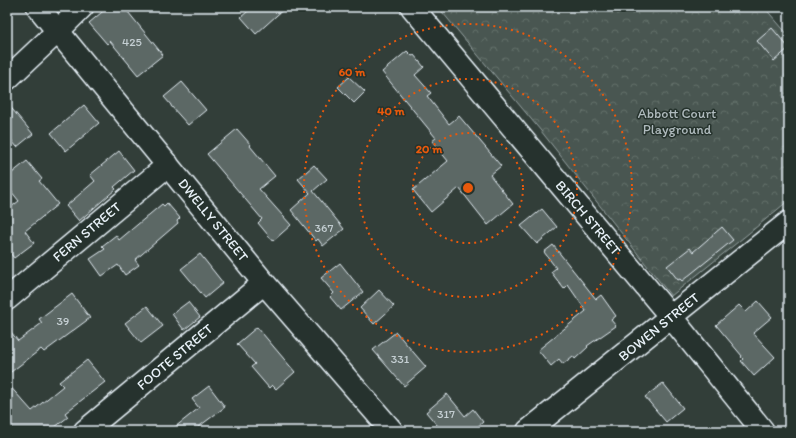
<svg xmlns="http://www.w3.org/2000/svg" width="796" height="438" font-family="Itim,sans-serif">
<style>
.park{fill:url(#park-crowns);stroke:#98a4a4}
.building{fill:#5c6865;stroke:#e8f1f8}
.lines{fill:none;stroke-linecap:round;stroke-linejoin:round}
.minor-casing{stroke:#e8f1f8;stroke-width:25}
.minor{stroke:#26332d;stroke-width:22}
.ring{fill:none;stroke:#e8590c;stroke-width:2;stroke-dasharray:2 4}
.labels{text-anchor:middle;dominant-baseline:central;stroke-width:3;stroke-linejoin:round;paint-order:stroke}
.number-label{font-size:12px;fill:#c5cfd3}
.park-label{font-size:14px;fill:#b0bbbe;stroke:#26332d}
.street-label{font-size:14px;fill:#e8f1f8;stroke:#26332d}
.centre{fill:#e8590c;stroke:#26332d;stroke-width:2}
.ring-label{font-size:12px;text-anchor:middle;font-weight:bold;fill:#e8590c;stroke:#26332d;stroke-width:3;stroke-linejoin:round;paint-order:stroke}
</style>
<defs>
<pattern id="park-crowns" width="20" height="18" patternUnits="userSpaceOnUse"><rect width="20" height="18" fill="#495651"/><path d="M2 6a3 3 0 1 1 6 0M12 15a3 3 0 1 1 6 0" fill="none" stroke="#636f6b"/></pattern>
</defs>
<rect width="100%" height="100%" fill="#323e39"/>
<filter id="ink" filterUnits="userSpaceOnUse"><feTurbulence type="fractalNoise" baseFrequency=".025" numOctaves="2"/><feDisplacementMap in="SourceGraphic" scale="8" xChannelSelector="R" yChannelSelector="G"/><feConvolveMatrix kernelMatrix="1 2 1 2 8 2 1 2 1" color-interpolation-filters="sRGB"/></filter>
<g filter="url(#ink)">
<path class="park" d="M438,7H764L789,36V200L754,229L671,296L541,131Z"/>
<path class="building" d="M108,7H124L163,55L138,75L110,41L107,44L89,23Z
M253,7H286L256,34L241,17Z
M772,28L789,48L774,61L757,41Z
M407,51L412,56L414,55L424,67L415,75L431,93L427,96L449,124L459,116L501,166L490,175L513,204L488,225L459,188L431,212L413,190L448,161L432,141L436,138L382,72Z
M349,77L365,92L354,103L338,87Z
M182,82L206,110L188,125L171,106V105L164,97Z
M7,103L33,134L17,147L7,135Z
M84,105L99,123L66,151L51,133Z
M237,129L251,145L250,146L275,176L259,189L291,225L273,241L258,223L262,219L207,154Z
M119,151L134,170L114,187L116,189L79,221L66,206L95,181L90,175Z
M27,161L42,179L39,181L58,204L25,231L34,243L14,258L7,249V210L19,201L7,186V177Z
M314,165L327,179L313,191L344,229L323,246L318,239L316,241L291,210L310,193L298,179Z
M167,203L180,218L177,221L178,223L135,260L139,265L125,275L118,265L102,276L90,259L105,249L102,246L116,235L119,240L162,204L164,206Z
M542,209L557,227L537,244L521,226Z
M722,227L733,240L682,281L680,279L678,280L667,266L690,248L693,252Z
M553,245L596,299L601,295L616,316L611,320L616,326L587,346L588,347L575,359L573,356L563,364L559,359L551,366L538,350L586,311L568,285L564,289L551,272L556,268L544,252Z
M200,254L223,283L205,298L181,269Z
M340,263L363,292L341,310L330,297L334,293L321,278Z
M379,290L394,306L374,324L360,308Z
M72,294L90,318L44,352L41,349L7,375V327L18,341L42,323L39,319Z
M758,301L772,317L753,333L775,357L754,376L741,361L743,359L741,357L742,356L716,325L739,305L746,312Z
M188,302L200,317L184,330L172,314Z
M147,306L163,326L141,343L125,323Z
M257,327L295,372L276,389L272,385L269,388L251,367L255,364L237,344Z
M396,332L426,367L404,386L373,350Z
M87,360L105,382L65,413L68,417L50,431H7V383L32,411L63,386L59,382Z
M663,383L683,408L666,422L645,397Z
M209,386L225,407L193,431H170L199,408L192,399Z
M447,394L465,416L473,409L483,422L476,428L478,431H442L426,412Z"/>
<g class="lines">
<g class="minor-casing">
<path id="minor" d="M38,7L264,283L392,431
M412,7L671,317L763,431
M7,79L58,31L82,7
M7,299L168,165
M85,431L264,283
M528,431L789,222"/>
</g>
<use href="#minor" class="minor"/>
</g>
</g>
<g class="ring">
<circle cx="468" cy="188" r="55"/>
<circle cx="468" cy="188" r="109"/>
<circle cx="468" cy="188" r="164"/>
</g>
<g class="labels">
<g class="number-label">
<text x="132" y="42">425</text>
<text x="324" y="228">367</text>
<text x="63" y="321">39</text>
<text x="400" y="359">331</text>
<text x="446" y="414">317</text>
</g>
<g class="park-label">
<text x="677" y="113">Abbott Court<tspan x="677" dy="16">Playground</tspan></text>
</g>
<g class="street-label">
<text transform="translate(588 218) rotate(50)">BIRCH STREET</text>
<text transform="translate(213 220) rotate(51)">DWELLY STREET</text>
<text transform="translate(87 232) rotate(-40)">FERN STREET</text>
<text transform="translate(659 327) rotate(-39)">BOWEN STREET</text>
<text transform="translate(175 357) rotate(-40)">FOOTE STREET</text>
</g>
</g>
<circle cx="468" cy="188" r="6" class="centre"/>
<g class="ring-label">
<text x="352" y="76">60 m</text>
<text x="391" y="115">40 m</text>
<text x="429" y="153">20 m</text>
</g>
<rect width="796" height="438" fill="none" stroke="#26332d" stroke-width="24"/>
<rect x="12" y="12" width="772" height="414" fill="none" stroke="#e8f1f8" stroke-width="1.5" filter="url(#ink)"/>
</svg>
